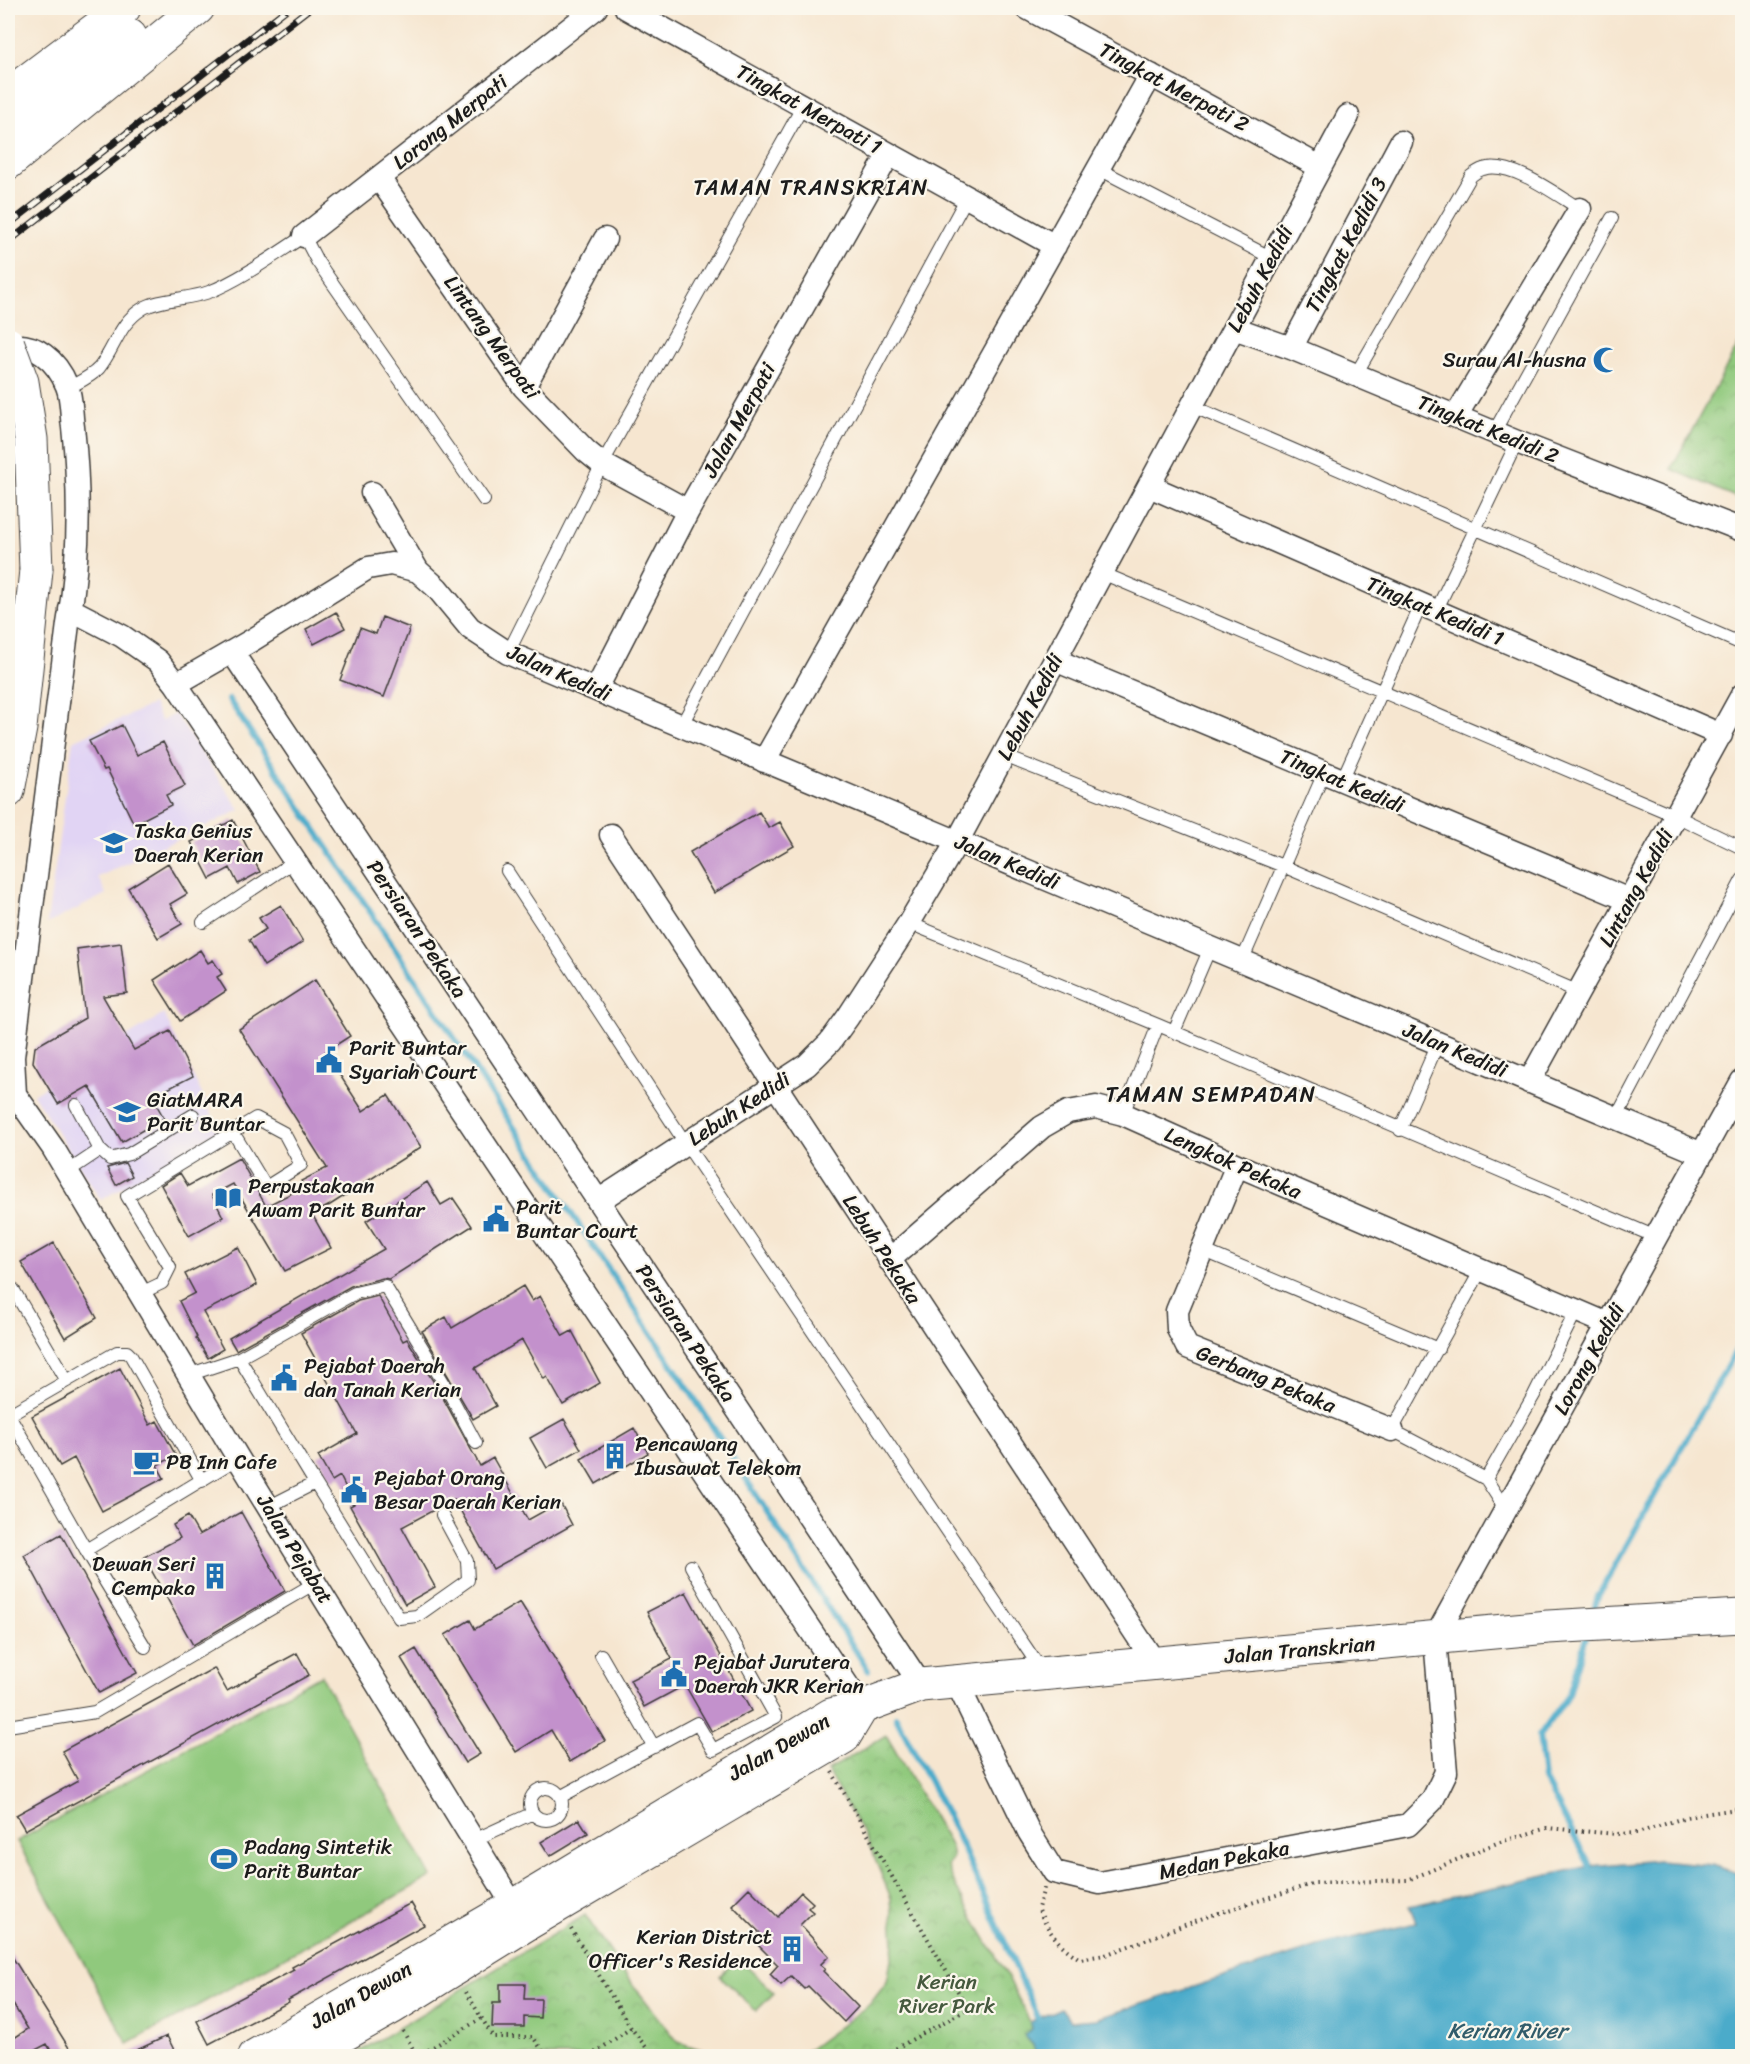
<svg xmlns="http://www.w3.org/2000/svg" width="1750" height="2064" font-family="Sriracha,sans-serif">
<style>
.built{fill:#e1d4f4}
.park{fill:url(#park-crowns);stroke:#56724c;stroke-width:1.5}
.pitch{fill:#90c97d;stroke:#56724c;stroke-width:1.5}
.water{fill:#4babca;stroke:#346473;stroke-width:1.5}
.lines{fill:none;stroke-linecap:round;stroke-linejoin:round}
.stream{stroke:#4babca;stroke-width:6}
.building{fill:#c391cc}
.lane-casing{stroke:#3d3a37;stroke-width:14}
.street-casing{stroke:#3d3a37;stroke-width:25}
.secondary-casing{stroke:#3d3a37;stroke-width:35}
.path{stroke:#3d3a37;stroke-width:4;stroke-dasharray:1.5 4.5;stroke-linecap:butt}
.lane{stroke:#fff;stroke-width:12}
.street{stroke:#fff;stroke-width:22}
.secondary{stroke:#fff;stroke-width:33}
.rail-casing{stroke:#1c1c1c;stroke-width:7}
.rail{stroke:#fbf7ec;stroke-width:4.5;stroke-dasharray:14;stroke-linecap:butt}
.secondary-bridge-casing{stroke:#3d3a37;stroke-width:35;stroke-linecap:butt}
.secondary-bridge{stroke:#fff;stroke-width:33}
.labels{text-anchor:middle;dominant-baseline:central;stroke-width:4.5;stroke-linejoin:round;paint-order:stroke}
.street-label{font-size:21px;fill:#1c1c1c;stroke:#fbf7ec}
.poi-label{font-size:21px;fill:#1c1c1c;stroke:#fbf7ec;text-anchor:start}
.park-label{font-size:21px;fill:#45593e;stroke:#fbf7ec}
.neighbourhood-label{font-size:22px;letter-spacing:1.5px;fill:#1c1c1c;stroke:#fbf7ec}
.water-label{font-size:22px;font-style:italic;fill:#315c6a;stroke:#fbf7ec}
</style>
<defs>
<pattern id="park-crowns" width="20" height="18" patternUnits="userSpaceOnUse" patternTransform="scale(1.5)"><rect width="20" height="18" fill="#90c97d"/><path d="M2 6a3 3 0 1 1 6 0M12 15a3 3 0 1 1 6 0" fill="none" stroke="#7cac6b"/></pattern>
</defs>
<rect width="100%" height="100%" fill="#fbf7ec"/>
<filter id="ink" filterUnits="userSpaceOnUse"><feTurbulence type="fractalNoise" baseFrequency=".0167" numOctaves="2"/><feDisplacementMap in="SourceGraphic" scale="12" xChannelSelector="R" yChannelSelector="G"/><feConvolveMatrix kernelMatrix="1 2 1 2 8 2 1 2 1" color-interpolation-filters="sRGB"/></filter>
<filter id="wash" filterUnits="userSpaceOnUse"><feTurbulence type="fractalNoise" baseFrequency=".008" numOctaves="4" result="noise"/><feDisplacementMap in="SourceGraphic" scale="24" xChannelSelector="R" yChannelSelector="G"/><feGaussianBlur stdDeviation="1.35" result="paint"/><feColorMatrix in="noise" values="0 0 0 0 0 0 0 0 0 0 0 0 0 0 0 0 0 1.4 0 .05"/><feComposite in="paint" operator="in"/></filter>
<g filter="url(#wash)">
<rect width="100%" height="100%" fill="#f6e6d0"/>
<path class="built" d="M153,704L161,721L175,714L240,810L98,877L106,894L47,924L73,741Z
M164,1014L219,1130L101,1200L33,1094Z"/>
<path class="park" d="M1742,338V500L1671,469Z
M886,1735L951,1847L953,1858L947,1866L961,1897L1007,1975L1030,2022L1031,2029L1024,2035L1033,2045L1037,2056H800L870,2004L887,1982L894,1944L891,1898L867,1840L827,1771Z
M585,1915L630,1981L678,2042L721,2056H352Z"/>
<path class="pitch" d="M321,1675L431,1877L128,2044L17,1841Z
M738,1958L774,1993L756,2011L720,1976Z"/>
<path class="water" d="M1659,1860L1713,1865L1742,1875V2056H1037L1033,2045L1024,2035L1031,2029L1030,2022L1061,2008L1071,2021L1096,2019L1318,1946L1416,1923L1409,1906L1590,1866Z"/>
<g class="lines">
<path class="stream" d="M229,700L693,1396L868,1670
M1593,1613L1598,1596L1742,1340
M1587,1634L1569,1694L1539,1736L1544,1779L1590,1866L1588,1873
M896,1717L955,1830L1042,2026"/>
</g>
<g id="blocks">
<path class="building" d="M336,612L345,628L314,644L306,629Z
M382,617L410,628L384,697L340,680L360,628L376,634Z
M122,725L137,755L163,742L185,786L166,795L171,805L134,824L107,769L104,770L89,741Z
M759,812L769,828L780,822L794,846L714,893L690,852Z
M233,820L260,872L238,884L230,868L210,879L191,842Z
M168,863L187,894L170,904L182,924L158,938L128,888Z
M281,905L303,942L264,966L249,940L266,929L259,918Z
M121,943L127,993L103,996L134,1050L170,1031L193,1076L152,1097L164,1118L122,1142L89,1086L58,1104L33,1062L35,1047L85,1018L77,949Z
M200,950L208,963L213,960L222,974L217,977L226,991L180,1021L154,980Z
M315,980L350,1036L325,1052L363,1111L388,1095L421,1147L330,1205L312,1214L331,1248L285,1271L233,1184L212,1195L223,1217L189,1236L161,1185L180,1173L188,1186L239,1158L266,1206L304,1187L301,1181L327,1168L239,1029Z
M125,1163L132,1176L116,1185L107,1168Z
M427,1182L441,1205L453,1198L472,1226L389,1279L383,1278L351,1286L236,1350L229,1338L384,1249L366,1221Z
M54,1243L97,1318L65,1338L21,1262Z
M238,1247L257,1285L203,1312L223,1349L208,1358L196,1338L197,1337L179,1301L195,1293L185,1274Z
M523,1286L532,1301L540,1296L563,1336L572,1331L600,1383L563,1405L547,1377L544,1379L522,1340L475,1368L496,1406L473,1419L422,1331L446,1317L452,1328Z
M378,1296L403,1341L407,1339L438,1389L480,1466L493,1458L528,1520L560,1502L572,1525L493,1569L454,1499L402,1527L435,1587L405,1604L350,1506L354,1504L340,1476L332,1481L318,1456L357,1434L301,1333L358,1301Z
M120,1368L150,1425L157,1421L176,1456L157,1465L164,1478L102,1511L74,1458L60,1466L32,1416Z
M564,1419L581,1449L547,1468L530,1438Z
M634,1428L648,1453L596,1484L581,1459Z
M241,1512L285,1591L193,1645L144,1557L180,1538L173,1525L188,1516L199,1535Z
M61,1534L137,1673L99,1693L24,1555Z
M686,1592L751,1711L712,1732L685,1685L644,1707L630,1680L672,1659L647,1612Z
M520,1602L605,1741L570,1762L551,1730L516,1752L445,1635L470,1620L475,1629Z
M416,1649L480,1754L465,1763L401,1658Z
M297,1653L309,1675L25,1830L16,1815L78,1781L62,1751L214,1668L227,1691Z
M579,1819L588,1833L550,1856L541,1842Z
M749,1888L778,1917L801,1892L813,1903L808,1908L813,1912L800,1925L829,1956L820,1965L825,1969L823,1971L858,2007L844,2022L808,1986L804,1989L791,1976L781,1985L770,1974L778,1965L753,1940L760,1933L732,1905Z
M411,1903L424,1925L288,2000L289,2002L209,2044L197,2021L294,1970L292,1967Z
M8,1950L74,2056H54L47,2044L24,2056H8V2042L28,2029L8,1996Z
M500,1984H525L524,1999H541L540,2018L524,2017V2027H492L493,2003H500Z
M167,2036L177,2056H124Z"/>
</g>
</g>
<g filter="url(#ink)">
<use href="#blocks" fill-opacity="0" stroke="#3d3a37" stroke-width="1.5"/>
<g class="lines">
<g class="lane-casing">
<path id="lane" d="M1099,169L1272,258
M1356,374L1471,176C1475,173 1479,170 1483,169C1511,160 1557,195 1580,209
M68,388C79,382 91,377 99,368C115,348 119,323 142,309C157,299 190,299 209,292C240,280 276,254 304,236L317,261L484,500
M1192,406L1742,644
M1494,432L1612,218
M1102,573L1676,816L1742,848
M1436,611L1517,442
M508,653L602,464L803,106
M681,726L967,197
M1004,756L1283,866L1579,992
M1342,780L1421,605
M507,871L686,1144L1042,1671
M203,922L295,861
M909,923L1158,1025L1656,1237
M1242,961L1324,773
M1174,1032L1210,948
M76,1105L100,1150L110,1159L129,1154L193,1115
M1123,1114L1158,1025
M1616,1118L1742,880
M1400,1130L1438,1043
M67,1172L100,1150
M1202,1250L1438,1349
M1481,1270L1392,1430L1486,1479
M8,1285L13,1289L67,1381
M139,1294L162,1283L170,1267L127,1196L256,1118L284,1133L301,1165L266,1187L233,1132
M239,1358L315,1483L268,1507
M188,1375L239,1358L355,1293L385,1286L445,1385L476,1443
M8,1413L86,1550L145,1647
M8,1415L117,1352H127L131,1356L202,1481
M315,1483L399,1618L417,1616L468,1580L467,1561L442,1515
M1506,1510L1486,1479L1534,1395L1576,1311
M86,1550L238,1458
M601,1655L654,1747
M8,1726L95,1712L315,1583
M530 1804a16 16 0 1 1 32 0a16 16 0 1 1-32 0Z
M560,1797L697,1723L713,1750L776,1717L691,1566
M474,1840L533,1813"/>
</g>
<g class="street-casing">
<path id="street" d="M626,8L1055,246
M1027,8L1320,167
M379,178L524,387L586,451L602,464L688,511
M304,236L596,8
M1234,328L1291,348L1517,442L1742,530
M8,347C35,341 57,361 67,386C72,398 71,414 73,427C80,492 80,559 68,624L13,1057L15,1094L53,1148L238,1458L521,1918
M1291,348L1401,142
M524,387L605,239
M1456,416L1580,209
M1149,486L1721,735
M372,493L418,571L437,588L470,628L508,653L1702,1154
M70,609L122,636L158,661L176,684L862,1707
M232,652L921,1685
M1055,660L1629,900
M176,684L254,639L368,568L391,564L418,571
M596,690L688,511L889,154
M764,761L1151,75
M611,835L1155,1663
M1529,1082L1742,695
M1237,1165L1177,1311L1178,1329L1187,1347L1392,1430
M598,1201L807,1065L830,1042L848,1017L909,923L957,842L1348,116
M889,1260L1042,1127L1068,1112L1096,1107L1123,1114L1237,1165L1608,1324
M956,1681L1029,1832L1054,1872L1100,1883L1408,1825L1432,1801L1446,1772L1435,1638L1742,1081"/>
</g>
<g class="secondary-casing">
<path id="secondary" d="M8,95L124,8
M8,129L130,36
M8,163L198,8
M8,791L20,728L36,570
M255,2056L514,1906L831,1715L862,1707L921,1685L1548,1627L1742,1616
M306,2056L391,2008L525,1925L844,1737L862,1707"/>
</g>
<path class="path" d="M832,1772L968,2009L882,2056
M1044,1888L1038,1908C1049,1933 1057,1944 1080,1959L1105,1955L1206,1917L1315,1883L1408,1880L1497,1843L1547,1828L1616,1834L1638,1833L1686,1817L1742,1808
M571,1929L631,2028L653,2056
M466,1992L493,2037H533L546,2056
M403,2031L417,2056
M418,2056L482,2018
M590,2056L631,2028"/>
<use href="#lane" class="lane"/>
<use href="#street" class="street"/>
<use href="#secondary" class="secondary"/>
<g class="rail-casing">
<path id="rail" d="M8,225L288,8
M8,242L310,8"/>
</g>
<use href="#rail" class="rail"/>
<g class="secondary-bridge-casing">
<path id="secondary-bridge" d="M8,344L22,382L31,439L36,570"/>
</g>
<use href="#secondary-bridge" class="secondary-bridge"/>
</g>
</g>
<defs>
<g id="mosque-bare" transform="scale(2.07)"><path d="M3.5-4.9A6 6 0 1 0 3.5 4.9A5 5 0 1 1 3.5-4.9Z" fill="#1f6fb2" stroke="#fbf7ec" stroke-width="2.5" paint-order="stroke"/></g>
<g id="school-bare" transform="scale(2.07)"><path d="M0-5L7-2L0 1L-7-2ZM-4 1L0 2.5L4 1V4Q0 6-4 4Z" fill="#1f6fb2" stroke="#fbf7ec" stroke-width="2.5" paint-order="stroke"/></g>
<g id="civic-bare" transform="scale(2.07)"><path d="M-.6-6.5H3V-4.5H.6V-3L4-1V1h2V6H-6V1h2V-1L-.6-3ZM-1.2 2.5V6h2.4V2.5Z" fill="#1f6fb2" stroke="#fbf7ec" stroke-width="2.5" paint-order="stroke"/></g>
<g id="university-bare" transform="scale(2.07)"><path d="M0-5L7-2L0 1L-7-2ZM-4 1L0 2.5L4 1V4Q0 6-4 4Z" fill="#1f6fb2" stroke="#fbf7ec" stroke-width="2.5" paint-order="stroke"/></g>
<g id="library-bare" transform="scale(2.07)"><path d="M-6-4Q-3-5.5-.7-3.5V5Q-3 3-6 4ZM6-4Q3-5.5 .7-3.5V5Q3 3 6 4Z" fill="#1f6fb2" stroke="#fbf7ec" stroke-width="2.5" paint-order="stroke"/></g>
<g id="building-bare" transform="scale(2.07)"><path d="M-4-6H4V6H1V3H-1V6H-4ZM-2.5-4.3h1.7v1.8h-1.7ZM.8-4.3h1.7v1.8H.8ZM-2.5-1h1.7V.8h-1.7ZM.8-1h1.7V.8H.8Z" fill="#1f6fb2" stroke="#fbf7ec" stroke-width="2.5" paint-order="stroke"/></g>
<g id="cafe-bare" transform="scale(2.07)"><path d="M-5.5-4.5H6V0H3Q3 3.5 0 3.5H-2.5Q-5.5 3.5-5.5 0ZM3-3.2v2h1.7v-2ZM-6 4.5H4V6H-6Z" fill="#1f6fb2" stroke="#fbf7ec" stroke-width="2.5" paint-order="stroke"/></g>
<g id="stadium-bare" transform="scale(2.07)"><path d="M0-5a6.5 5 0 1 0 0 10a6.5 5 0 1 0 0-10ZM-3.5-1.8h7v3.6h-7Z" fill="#1f6fb2" stroke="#fbf7ec" stroke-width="2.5" paint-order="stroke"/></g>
</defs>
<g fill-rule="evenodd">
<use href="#mosque-bare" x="1606" y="360"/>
<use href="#school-bare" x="114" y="843"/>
<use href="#civic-bare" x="329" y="1060"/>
<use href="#university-bare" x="127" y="1112"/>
<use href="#library-bare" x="228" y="1198"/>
<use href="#civic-bare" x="496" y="1219"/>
<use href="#civic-bare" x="284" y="1378"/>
<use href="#building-bare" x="615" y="1456"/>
<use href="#cafe-bare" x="146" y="1462"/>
<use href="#civic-bare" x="354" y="1490"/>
<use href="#building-bare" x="215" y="1576"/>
<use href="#civic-bare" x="674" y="1674"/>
<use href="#stadium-bare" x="224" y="1859"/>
<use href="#building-bare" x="792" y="1949"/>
</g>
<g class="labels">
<g class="street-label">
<text transform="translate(1174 87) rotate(28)">Tingkat Merpati 2</text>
<text transform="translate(809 109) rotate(29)">Tingkat Merpati 1</text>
<text transform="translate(450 122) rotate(-38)">Lorong Merpati</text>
<text transform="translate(1346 245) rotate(-62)">Tingkat Kedidi 3</text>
<text transform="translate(1260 279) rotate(-62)">Lebuh Kedidi</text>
<text transform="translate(492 337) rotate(54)">Lintang Merpati</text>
<text transform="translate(739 420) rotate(-61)">Jalan Merpati</text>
<text transform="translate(1488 429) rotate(22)">Tingkat Kedidi 2</text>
<text transform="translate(1435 611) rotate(23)">Tingkat Kedidi 1</text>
<text transform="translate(559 673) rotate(24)">Jalan Kedidi</text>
<text transform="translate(1030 707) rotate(-62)">Lebuh Kedidi</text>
<text transform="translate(1342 781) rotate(23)">Tingkat Kedidi</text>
<text transform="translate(1007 862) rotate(23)">Jalan Kedidi</text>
<text transform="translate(1636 888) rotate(-61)">Lintang Kedidi</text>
<text transform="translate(417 929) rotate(56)">Persiaran Pekaka</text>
<text transform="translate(1455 1050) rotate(23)">Jalan Kedidi</text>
<text transform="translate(739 1109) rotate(-33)">Lebuh Kedidi</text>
<text transform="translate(1233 1163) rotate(24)">Lengkok Pekaka</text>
<text transform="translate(882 1249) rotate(57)">Lebuh Pekaka</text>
<text transform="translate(686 1333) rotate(56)">Persiaran Pekaka</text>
<text transform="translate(1589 1359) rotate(-61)">Lorong Kedidi</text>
<text transform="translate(1266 1379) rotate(22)">Gerbang Pekaka</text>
<text transform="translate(295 1549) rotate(58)">Jalan Pejabat</text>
<text transform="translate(1300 1650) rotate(-5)">Jalan Transkrian</text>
<text transform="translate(779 1747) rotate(-30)">Jalan Dewan</text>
<text transform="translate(1224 1860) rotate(-11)">Medan Pekaka</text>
<text transform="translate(361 1995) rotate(-30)">Jalan Dewan</text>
</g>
<g class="poi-label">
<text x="1586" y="360" text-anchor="end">Surau Al-husna</text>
<text x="134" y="831">Taska Genius<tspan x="134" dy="24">Daerah Kerian</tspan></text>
<text x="349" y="1048">Parit Buntar<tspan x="349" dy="24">Syariah Court</tspan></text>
<text x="147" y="1100">GiatMARA<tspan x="147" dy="24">Parit Buntar</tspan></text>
<text x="248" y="1186">Perpustakaan<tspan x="248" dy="24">Awam Parit Buntar</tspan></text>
<text x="516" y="1207">Parit<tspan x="516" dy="24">Buntar Court</tspan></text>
<text x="304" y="1366">Pejabat Daerah<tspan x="304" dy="24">dan Tanah Kerian</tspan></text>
<text x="635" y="1444">Pencawang<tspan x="635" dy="24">Ibusawat Telekom</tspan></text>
<text x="166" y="1462">PB Inn Cafe</text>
<text x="374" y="1478">Pejabat Orang<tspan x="374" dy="24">Besar Daerah Kerian</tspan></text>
<text x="195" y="1564" text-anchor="end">Dewan Seri<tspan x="195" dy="24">Cempaka</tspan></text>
<text x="694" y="1662">Pejabat Jurutera<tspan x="694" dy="24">Daerah JKR Kerian</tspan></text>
<text x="244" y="1847">Padang Sintetik<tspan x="244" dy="24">Parit Buntar</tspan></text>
<text x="772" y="1937" text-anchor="end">Kerian District<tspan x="772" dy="24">Officer's Residence</tspan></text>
</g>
<g class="park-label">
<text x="947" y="1982">Kerian<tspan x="947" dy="24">River Park</tspan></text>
</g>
<g class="neighbourhood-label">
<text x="811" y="187">TAMAN TRANSKRIAN</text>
<text x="1211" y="1094">TAMAN SEMPADAN</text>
</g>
<g class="water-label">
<text x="1507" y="2030">Kerian River</text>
</g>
</g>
<rect width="1750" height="2064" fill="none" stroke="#fbf7ec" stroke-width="30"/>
</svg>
